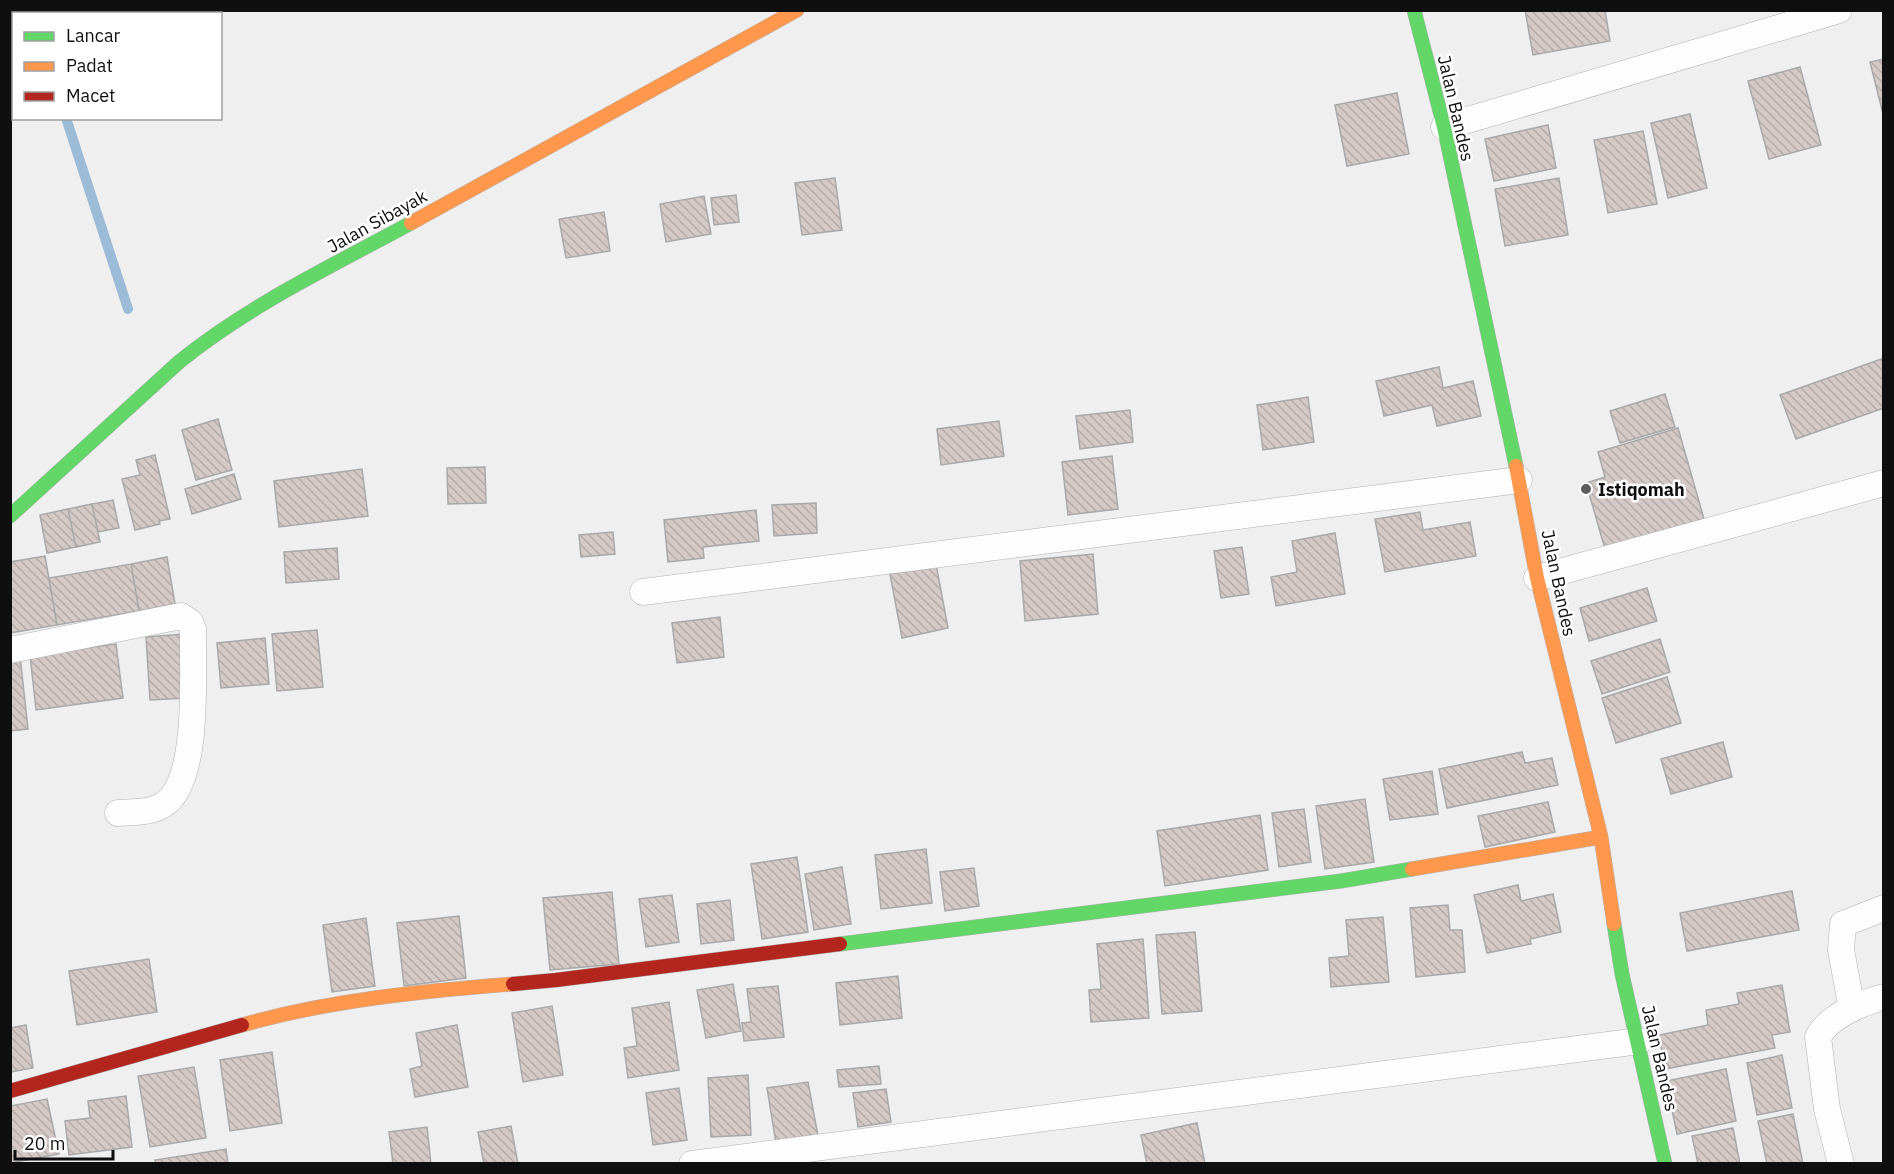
<svg xmlns="http://www.w3.org/2000/svg" width="1894" height="1174" font-family="'IBM Plex Sans',sans-serif">
<style>
.lines{fill:none;stroke-linecap:round;stroke-linejoin:round}
.stream{stroke:#9bbbd7;stroke-width:10}
.building{fill:url(#building-back-hatch);stroke:#a9a9a9;stroke-width:1.5}
.street-casing{stroke:#b1b1b2;stroke-width:27}
.fast-casing{stroke:#b1b1b2;stroke-width:15}
.slow-casing{stroke:#b1b1b2;stroke-width:15}
.jam-casing{stroke:#b1b1b2;stroke-width:15}
.street{stroke:#fdfdfd;stroke-width:26}
.fast{stroke:#63d668;stroke-width:14}
.slow{stroke:#ff974d;stroke-width:14}
.jam{stroke:#b3261e;stroke-width:14}
.poi-dot{fill:#5d5d5e;stroke:#fff;stroke-width:2}
.labels{text-anchor:middle;dominant-baseline:central;stroke-width:5;stroke-linejoin:round;paint-order:stroke}
.street-label{font-size:18px;fill:#0f0f10;stroke:#fff}
.poi-label{font-size:18px;font-weight:bold;fill:#0f0f10;stroke:#fff;text-anchor:start}
</style>
<defs>
<pattern id="building-back-hatch" width="6" height="6" patternUnits="userSpaceOnUse" patternTransform="scale(1.5)"><rect width="6" height="6" fill="#d4c9c5"/><path d="M-1 5l2 2M0 0l6 6M5-1l2 2" fill="none" stroke="#b5aba8"/></pattern>
</defs>
<rect width="100%" height="100%" fill="#efeff0"/>
<g class="lines">
<path class="stream" d="M31,10L32,14
M66,118L128,309"/>
</g>
<path class="building" d="M1525,10H1605L1610,41L1533,55Z
M1884,59V114H1883L1870,62Z
M1800,67L1821,145L1769,159L1748,81Z
M1397,93L1409,154L1347,166L1335,105Z
M1690,114L1707,188L1668,198L1651,123Z
M1548,125L1556,168L1494,181L1485,139Z
M1643,131L1657,204L1608,213L1594,140Z
M835,178L842,230L802,235L795,183Z
M1559,178L1568,235L1505,246L1495,189Z
M736,195L739,222L714,225L711,198Z
M704,196L711,234L666,242L660,204Z
M604,212L610,251L566,258L559,219Z
M1884,358V408L1796,439L1780,395Z
M1439,367L1443,388L1473,381L1481,416L1437,426L1432,405L1384,416L1376,381Z
M1665,394L1675,427L1620,443L1610,411Z
M1308,397L1314,442L1263,450L1257,405Z
M1130,410L1133,442L1080,449L1076,416Z
M218,419L232,470L196,480L182,430Z
M999,421L1004,456L941,465L937,429Z
M1678,428L1704,519L1605,549L1586,483L1605,477L1598,452Z
M155,455L170,519L159,521L160,524L135,530L122,479L140,475L136,460Z
M1112,456L1118,509L1068,515L1062,462Z
M485,467L486,503L448,504L447,468Z
M362,469L368,516L279,527L274,481Z
M234,474L241,499L192,514L185,489Z
M113,500L119,528L98,532L92,504Z
M816,503L817,533L774,536L772,505Z
M92,504L100,542L76,547L68,509Z
M68,509L76,547L47,553L40,515Z
M756,510L759,541L703,547L704,558L668,562L664,520Z
M1420,512L1423,530L1470,522L1476,556L1385,572L1375,519Z
M613,532L615,554L581,557L579,535Z
M1335,533L1345,594L1276,606L1271,577L1297,572L1292,541Z
M1242,547L1249,594L1221,598L1214,551Z
M337,548L339,579L286,583L284,552Z
M1093,554L1098,614L1025,621L1020,561Z
M45,556L57,625L10,633V562Z
M167,557L175,604L139,611L131,564Z
M131,564L139,611L57,625L49,578Z
M936,564L948,628L902,638L890,574Z
M1647,588L1657,621L1589,641L1580,608Z
M720,617L724,657L677,663L672,623Z
M317,630L323,687L277,691L272,634Z
M184,634L187,698L150,700L146,637Z
M265,638L269,684L221,688L217,643Z
M1660,639L1670,672L1602,694L1591,661Z
M116,644L123,698L36,710L30,655Z
M20,656L28,729L10,731V657Z
M1667,677L1681,723L1616,743L1602,698Z
M1723,742L1732,777L1671,794L1661,759Z
M1522,752L1525,763L1552,758L1558,785L1447,808L1439,769Z
M1432,771L1438,814L1390,820L1383,779Z
M1365,799L1374,862L1325,869L1316,806Z
M1548,802L1555,832L1485,847L1478,816Z
M1304,809L1311,862L1279,867L1272,813Z
M1260,815L1268,870L1165,886L1157,831Z
M926,849L932,903L881,909L875,855Z
M797,857L808,932L762,939L751,864Z
M842,867L851,924L814,930L805,874Z
M974,868L979,906L945,911L940,872Z
M1518,885L1521,901L1553,894L1561,932L1530,939L1531,944L1487,953L1474,895Z
M1792,891L1799,930L1687,951L1680,913Z
M612,892L619,964L550,970L543,898Z
M672,895L679,942L646,947L639,899Z
M730,900L734,940L701,944L697,904Z
M1448,905L1450,930H1462L1465,972L1416,977L1410,908Z
M459,916L466,978L404,986L397,923Z
M1383,917L1389,982L1331,987L1329,958L1349,956L1346,920Z
M366,918L375,986L332,992L323,925Z
M1195,932L1202,1011L1162,1014L1156,935Z
M1143,939L1149,1018L1091,1022L1089,990L1101,989L1097,944Z
M149,959L157,1012L77,1025L69,971Z
M898,976L902,1018L840,1025L836,983Z
M733,984L741,1031L706,1038L697,990Z
M1782,985L1790,1032L1772,1035L1775,1048L1665,1069L1659,1035L1708,1025L1706,1010L1739,1004L1737,993Z
M778,986L784,1037L744,1041L742,1023L751,1022L747,989Z
M669,1002L679,1070L628,1078L624,1048L637,1046L632,1008Z
M552,1006L563,1075L523,1082L512,1013Z
M26,1025L33,1068L10,1072V1028Z
M457,1025L468,1087L415,1097L410,1069L422,1066L416,1033Z
M272,1052L282,1123L230,1131L220,1060Z
M1782,1055L1792,1108L1757,1115L1747,1063Z
M879,1066L881,1084L839,1087L837,1070Z
M194,1067L206,1138L150,1147L138,1076Z
M1726,1069L1736,1121L1677,1134L1666,1081Z
M748,1075L751,1135L711,1137L708,1078Z
M808,1082L818,1136L776,1143L767,1088Z
M679,1088L687,1140L653,1145L646,1093Z
M886,1089L891,1122L858,1127L853,1093Z
M126,1096L132,1147L69,1155L65,1121L90,1118L88,1101Z
M47,1099L59,1154L10,1163V1106Z
M1793,1114L1803,1164H1767L1758,1121Z
M1197,1123L1205,1164H1147L1141,1135Z
M511,1126L518,1164H484L478,1132Z
M427,1127L431,1164H393L389,1132Z
M1733,1128L1740,1164H1698L1692,1136Z
M226,1149L228,1164H156L155,1160Z"/>
<g class="lines">
<g class="street-casing">
<path id="street" d="M1444,127L1839,10
M1537,578L1884,483
M643,592L1519,480
M10,650L181,616L190,622L193,629C192,669 201,782 163,805C150,813 133,812 118,813
M1852,1009L1841,950L1843,924L1884,908
M692,1164L1639,1041
M1841,1164L1827,1109L1818,1037C1829,1016 1861,1003 1884,997"/>
</g>
<g class="fast-casing">
<path id="fast" d="M1414,10L1444,127L1516,466
M10,516L179,362C249,305 332,266 411,223
M1614,924L1622,974L1665,1164
M840,944L1341,881L1412,869"/>
</g>
<g class="slow-casing">
<path id="slow" d="M411,223L797,10
M1516,466L1537,578L1601,837L1614,924
M1412,869L1601,837
M242,1025C330,1000 423,991 513,984"/>
</g>
<g class="jam-casing">
<path id="jam" d="M513,984L556,980L840,944
M10,1091L242,1025"/>
</g>
<use href="#street" class="street"/>
<use href="#fast" class="fast"/>
<use href="#slow" class="slow"/>
<use href="#jam" class="jam"/>
</g>
<circle class="poi-dot" cx="1586" cy="489" r="6"/>
<g class="labels">
<g class="street-label">
<text transform="translate(1456 108) rotate(77)">Jalan Bandes</text>
<text transform="translate(377 221) rotate(-29)">Jalan Sibayak</text>
<text transform="translate(1559 583) rotate(78)">Jalan Bandes</text>
<text transform="translate(1660 1058) rotate(77)">Jalan Bandes</text>
</g>
<g class="poi-label">
<text x="1598" y="489">Istiqomah</text>
</g>
</g>
<rect width="1894" height="1174" fill="none" stroke="#0f0f10" stroke-width="24"/>
<rect x="12" y="12" width="210" height="108" fill="#ffffff" stroke="#9f9f9f" stroke-width="1.5"/>
<rect x="24" y="32" width="30" height="9" fill="#63d668" stroke="#9f9f9f" stroke-width="1.5"/>
<text x="66" y="42" font-size="18" fill="#0f0f10">Lancar</text>
<rect x="24" y="62" width="30" height="9" fill="#ff974d" stroke="#9f9f9f" stroke-width="1.5"/>
<text x="66" y="72" font-size="18" fill="#0f0f10">Padat</text>
<rect x="24" y="92" width="30" height="9" fill="#b3261e" stroke="#9f9f9f" stroke-width="1.5"/>
<text x="66" y="102" font-size="18" fill="#0f0f10">Macet</text>
<path d="M15 1150v9h98v-9" fill="none" stroke="#0f0f10" stroke-width="3"/>
<text x="24" y="1150" font-size="18" fill="#0f0f10" stroke="#ffffff" stroke-width="4.5" paint-order="stroke">20 m</text>
</svg>
